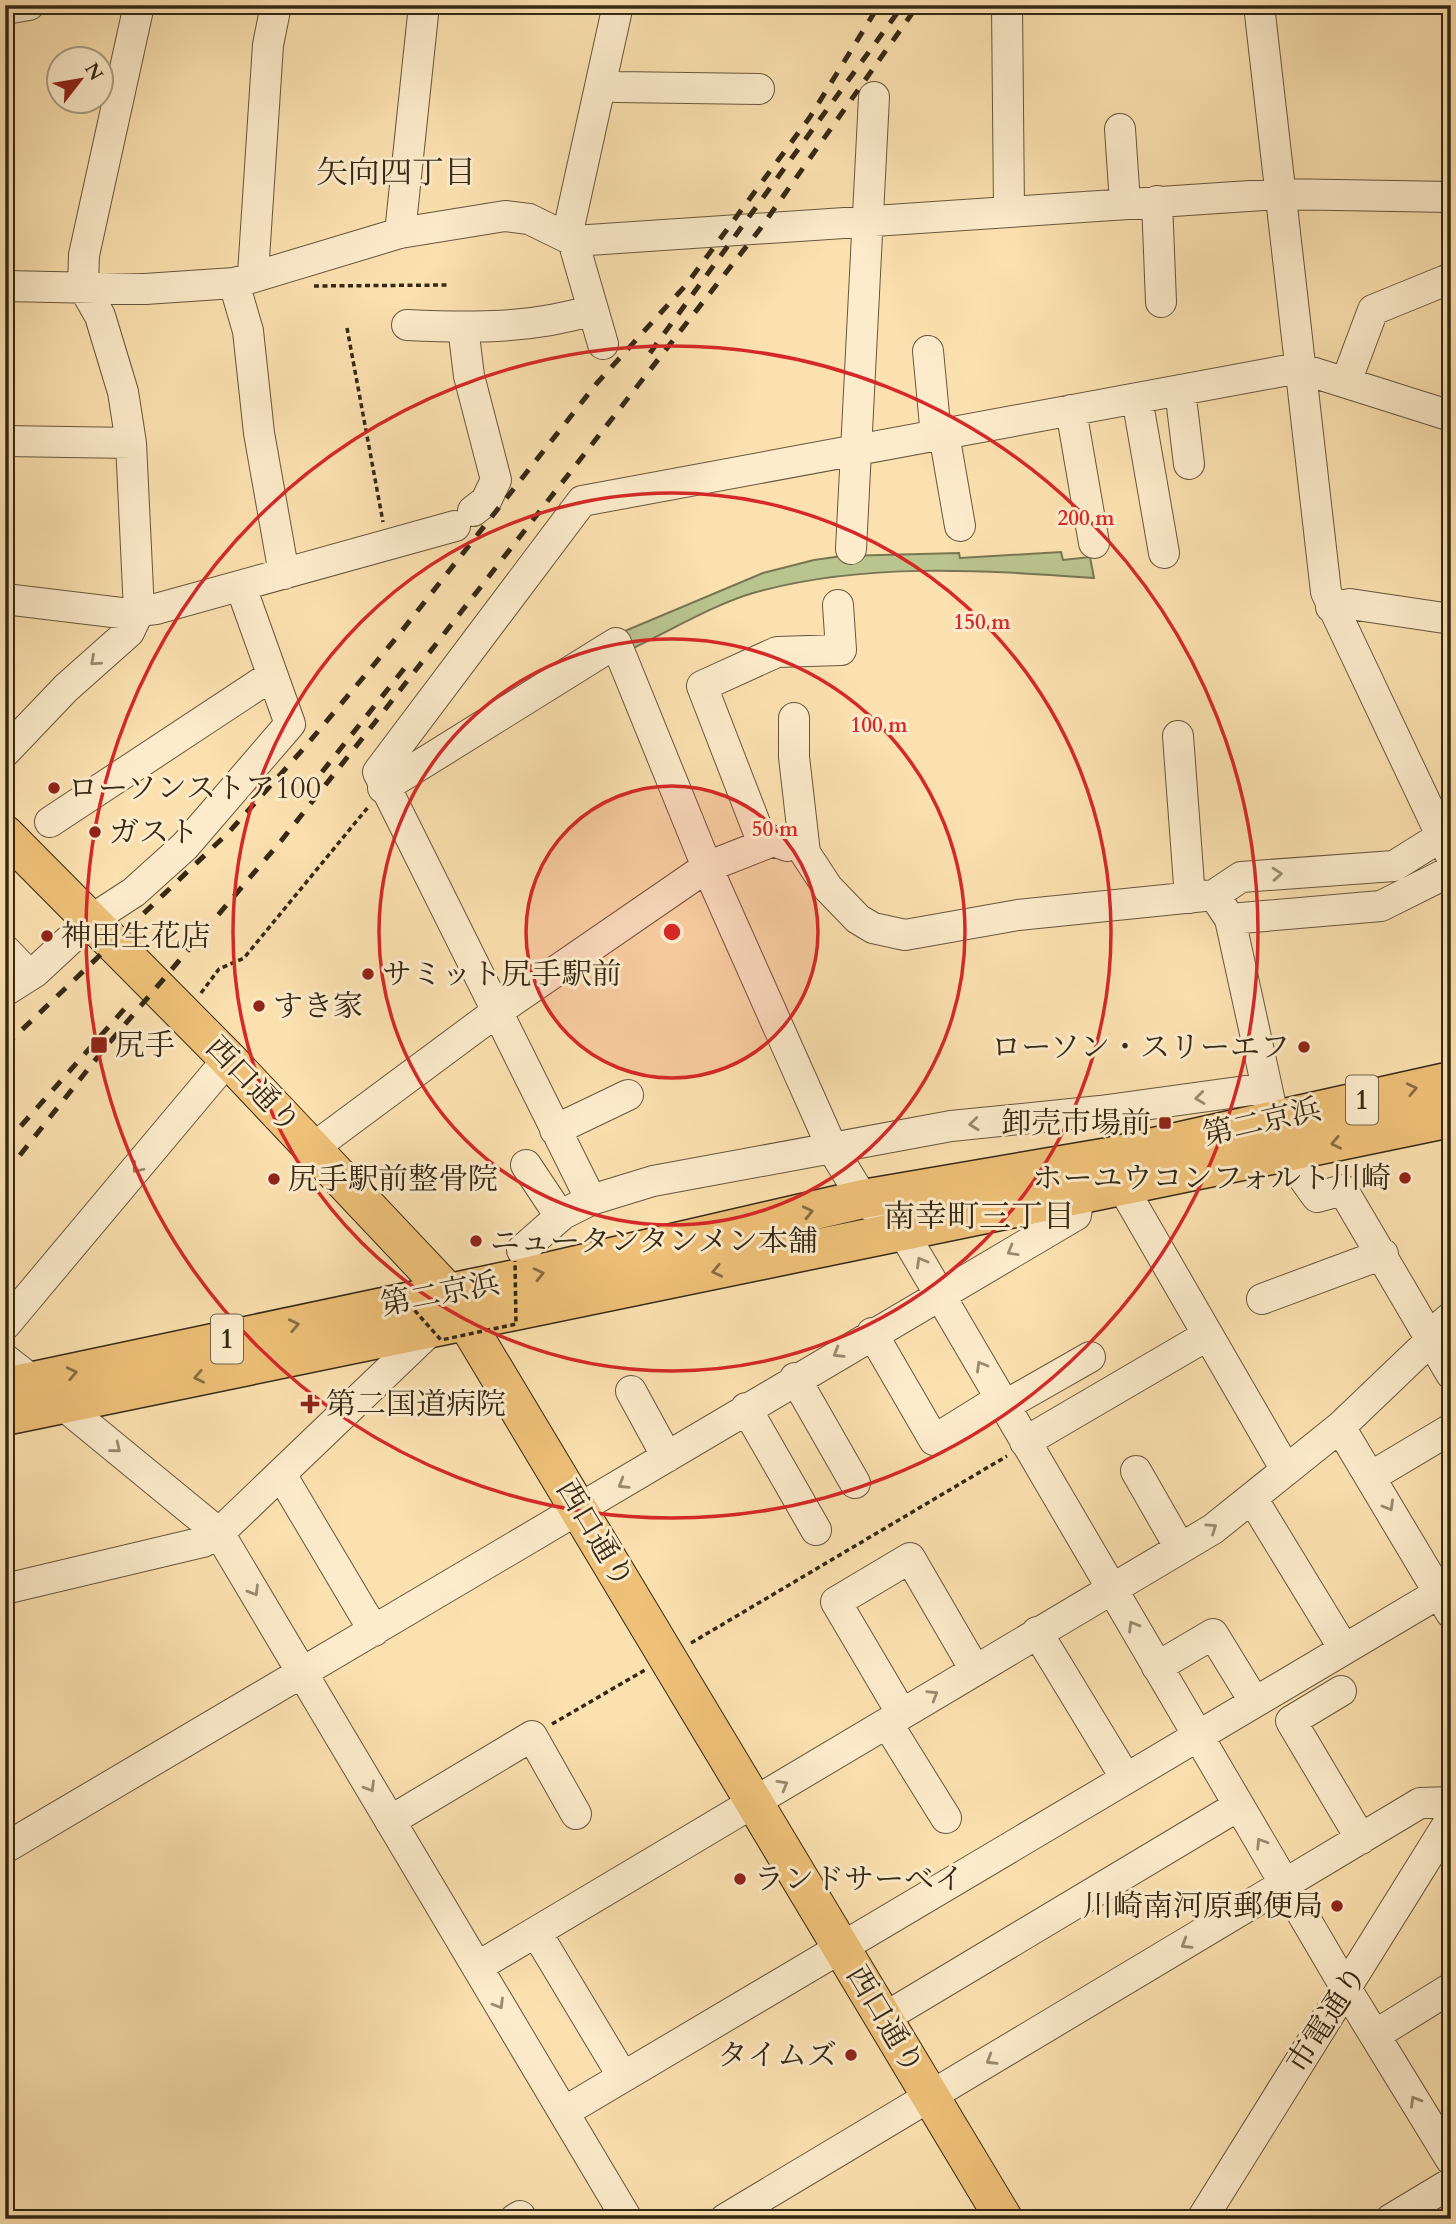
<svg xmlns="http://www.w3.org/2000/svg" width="1456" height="2224" font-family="Cardo,'Noto Serif JP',serif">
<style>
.green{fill:#bac48f;stroke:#787652;stroke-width:2}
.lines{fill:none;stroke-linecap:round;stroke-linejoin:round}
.minor-casing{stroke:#67563c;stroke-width:32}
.major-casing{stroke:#352815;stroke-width:39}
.highway-casing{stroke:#352815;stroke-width:41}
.path{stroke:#352815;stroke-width:3.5;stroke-dasharray:5 3.5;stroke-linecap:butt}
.minor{stroke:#fdeccc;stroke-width:30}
.major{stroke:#eec078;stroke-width:37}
.highway{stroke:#eec078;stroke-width:38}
.rail{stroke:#352815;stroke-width:5;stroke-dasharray:12 12;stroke-linecap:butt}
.path-bridge{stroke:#352815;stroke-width:3.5;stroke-dasharray:5 3.5;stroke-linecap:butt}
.oneway{stroke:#998a70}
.oneway2{stroke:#886c42}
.ring{fill:none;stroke:#d62828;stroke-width:3.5}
.poi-dot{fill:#8f2418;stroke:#fdeccc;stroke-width:2.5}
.labels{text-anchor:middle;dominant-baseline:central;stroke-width:6;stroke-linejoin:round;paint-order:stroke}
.shield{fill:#fdeccc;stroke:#71634c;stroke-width:2}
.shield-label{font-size:28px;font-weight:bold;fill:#352815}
.poi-label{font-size:30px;fill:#352815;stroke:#fdeccc;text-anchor:start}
.street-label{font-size:30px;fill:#352815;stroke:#fdeccc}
.neighbourhood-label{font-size:32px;fill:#352815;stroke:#fdeccc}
.centre{fill:#d62828;stroke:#fdeccc;stroke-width:3.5}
.ring-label{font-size:21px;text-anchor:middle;font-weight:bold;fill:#d62828;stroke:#fdeccc;stroke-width:6;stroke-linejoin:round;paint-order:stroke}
</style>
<rect width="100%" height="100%" fill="#fce1b0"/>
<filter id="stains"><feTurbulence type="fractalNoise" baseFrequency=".00286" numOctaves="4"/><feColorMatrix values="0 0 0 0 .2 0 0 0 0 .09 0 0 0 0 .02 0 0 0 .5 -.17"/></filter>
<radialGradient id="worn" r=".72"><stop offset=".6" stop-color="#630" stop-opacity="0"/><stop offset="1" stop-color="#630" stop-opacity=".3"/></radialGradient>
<path class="green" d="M1061,552L1063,560L1090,557L1094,578C982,570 862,562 753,593C715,604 668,632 631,649L613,636L763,573L814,560L842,556L959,553L960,558Z"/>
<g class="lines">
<g class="minor-casing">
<path id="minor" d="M1007,5L1009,211
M1259,5L1326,592L1451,856
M5,9L29,5
M603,84L617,87L759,89
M1120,129L1125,203
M1157,201L1161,302
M400,233L424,5
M253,274L268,45L276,5
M234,283L248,331L259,433L284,574
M5,286L145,289L234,283L400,233L505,216L529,219L574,241L1279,194L1451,197
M407,325C470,328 532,329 592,310
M463,327L469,376L496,480L486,501L473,511
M603,344L569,227L618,5
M928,351L936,436
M1346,382L1373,310L1444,281L1451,286
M1180,390L1189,464
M1137,398L1164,553
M1071,410L1094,543
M944,434L960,526
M5,441L131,443
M851,549L874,97
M5,599L121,613L156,609L455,526
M1331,607L1350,604L1451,619
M794,718V757L805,853L828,888L858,919L873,928L905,935L1018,915L1214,895L1241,877L1394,866L1442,836
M1178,736L1190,898
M5,752L66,688L129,632L139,611L131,443L123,392L100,316L83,286L84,255L139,5
M383,788L616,643L707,867L833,1150L863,1199L903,1232L1347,1990L1451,2160
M50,822L271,676
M787,846L760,836L702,686L777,652L841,650L838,605
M1214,895L1230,919L1274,1120L1286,1154L1317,1197L1343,1190L1451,1374
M1230,919L1381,906L1451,871
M5,950L29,975
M5,991L35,972L91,920L134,892L185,846L290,724L241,587
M555,1130L628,1095
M313,1148L495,1013L707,867L773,841
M526,1165L560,1216
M1123,1188L1286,1470
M591,1200L378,772L582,501L1299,368L1451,416
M522,1250L563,1214L591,1200L653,1181L951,1126L1100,1111L1267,1088
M1262,1299L1383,1254
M5,1325L228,1059
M872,1333L934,1440L1000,1399
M1429,1336L1451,1317
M5,1359L33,1381
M795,1378L855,1483
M631,1391L667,1457
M63,1405L219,1533L627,2219
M1004,1406L1090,1357
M746,1408L816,1530
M1340,1427L1451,1613
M1025,1442L1208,1335
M1136,1471L1180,1548
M282,1476L374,1631
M1372,1476L1451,1429
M1252,1498L1344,1649
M5,1589L203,1542L219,1533L433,1328
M1037,1632L1125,1777
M1157,1667L1213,1634L1254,1701
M1341,1691L1291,1721L1361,1839
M902,1714L836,1602L910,1558L975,1670
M887,1723L946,1818
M390,1821L532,1736L576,1814
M5,1848L1076,1215L1079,1196
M536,1932L623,2077
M477,1967L1213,1529L1340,1427L1431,1340
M884,2018L1238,1806
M1375,2035L1451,1988
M564,2112L1451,1586
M515,2219L520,2216L522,2219
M725,2219L1420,1803L1451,1802
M1202,2219L1451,1819
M1391,2219L1451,2183"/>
</g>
<g class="major-casing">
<path id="major" d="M5,834L228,1059L448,1292L1004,2219"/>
</g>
<g class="highway-casing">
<path id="highway" d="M5,1387L525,1277L863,1199L1109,1157L1451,1081
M5,1416L1451,1118"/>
</g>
<path class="path" d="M314,286L448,285
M347,328L383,522
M201,993L219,969L244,958L369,806
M691,1643L1007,1456
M552,1724L645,1670"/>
<use href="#minor" class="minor"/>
<use href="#major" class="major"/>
<use href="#highway" class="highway"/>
<path class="rail" d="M650,353L903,5
M322,772L407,665
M5,1046L229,832L305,747L397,637L597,383L686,285L810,117L879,5
M5,1144L127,1006
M5,1174L104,1049L281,841L376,721L760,229L918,5"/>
<path class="path-bridge" d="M392,1285L441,1340L516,1324L515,1261"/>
</g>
<defs><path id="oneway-chevron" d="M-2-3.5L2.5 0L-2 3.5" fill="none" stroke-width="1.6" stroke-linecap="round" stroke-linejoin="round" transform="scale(1.75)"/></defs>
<g class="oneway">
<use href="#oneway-chevron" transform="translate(95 661) rotate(138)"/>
<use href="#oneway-chevron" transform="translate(1277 874) rotate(-4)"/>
<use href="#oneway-chevron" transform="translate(1200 1098) rotate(173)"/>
<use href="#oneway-chevron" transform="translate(974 1124) rotate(174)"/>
<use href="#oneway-chevron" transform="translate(137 1168) rotate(130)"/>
<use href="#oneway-chevron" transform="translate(1012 1251) rotate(150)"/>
<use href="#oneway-chevron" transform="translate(921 1262) rotate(-120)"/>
<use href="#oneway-chevron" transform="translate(838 1353) rotate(149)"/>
<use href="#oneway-chevron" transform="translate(981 1366) rotate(-120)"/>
<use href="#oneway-chevron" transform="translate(116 1448) rotate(39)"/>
<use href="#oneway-chevron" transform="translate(623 1484) rotate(149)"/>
<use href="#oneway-chevron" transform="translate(1389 1506) rotate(60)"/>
<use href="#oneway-chevron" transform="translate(1212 1528) rotate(-34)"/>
<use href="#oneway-chevron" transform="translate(254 1591) rotate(59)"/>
<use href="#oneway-chevron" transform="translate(1133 1626) rotate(-121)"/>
<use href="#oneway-chevron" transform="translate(933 1695) rotate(-31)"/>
<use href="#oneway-chevron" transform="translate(783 1785) rotate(-30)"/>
<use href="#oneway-chevron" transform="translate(370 1787) rotate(59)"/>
<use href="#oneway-chevron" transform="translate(1261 1843) rotate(-122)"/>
<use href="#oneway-chevron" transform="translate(1186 1944) rotate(149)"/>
<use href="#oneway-chevron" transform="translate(499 2004) rotate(59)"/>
<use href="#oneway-chevron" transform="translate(991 2060) rotate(149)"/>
<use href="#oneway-chevron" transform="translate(1415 2101) rotate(-121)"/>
</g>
<g class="oneway2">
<use href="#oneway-chevron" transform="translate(1412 1089) rotate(-12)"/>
<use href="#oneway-chevron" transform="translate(1336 1143) rotate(168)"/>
<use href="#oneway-chevron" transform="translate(808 1212) rotate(-13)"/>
<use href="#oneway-chevron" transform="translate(717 1271) rotate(168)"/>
<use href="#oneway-chevron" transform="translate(539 1274) rotate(-13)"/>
<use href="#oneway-chevron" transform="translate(294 1325) rotate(-12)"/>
<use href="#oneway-chevron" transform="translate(72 1373) rotate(-12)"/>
<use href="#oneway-chevron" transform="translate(199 1377) rotate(168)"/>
</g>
<circle cx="672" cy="932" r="146" fill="#d62828" fill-opacity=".12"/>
<g class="ring">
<circle cx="672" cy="932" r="146"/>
<circle cx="672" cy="932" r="293"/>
<circle cx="672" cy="932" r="439"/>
<circle cx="672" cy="932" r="586"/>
</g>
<g class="poi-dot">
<circle cx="54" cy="788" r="7"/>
<circle cx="95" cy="832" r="7"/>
<circle cx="47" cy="936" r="7"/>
<circle cx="368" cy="974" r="7"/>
<circle cx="259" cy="1006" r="7"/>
<rect x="90" y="1036" width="18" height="18" rx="3.5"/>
<circle cx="1304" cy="1047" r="7"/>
<rect x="1158" y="1116" width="14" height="14" rx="3.5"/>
<circle cx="1405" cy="1178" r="7"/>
<circle cx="274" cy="1179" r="7"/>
<circle cx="476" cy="1241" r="7"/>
<path d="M306.5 1393.5h7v7h7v7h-7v7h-7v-7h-7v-7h7z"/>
<circle cx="740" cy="1879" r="7"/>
<circle cx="1337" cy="1906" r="7"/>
<circle cx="851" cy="2055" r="7"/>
</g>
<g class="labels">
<g class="shield">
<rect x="1346" y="1075.5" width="32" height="49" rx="5"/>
<rect x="211" y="1314.5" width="32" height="49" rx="5"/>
</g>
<g class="shield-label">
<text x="1362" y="1100">1</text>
<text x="227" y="1339">1</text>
</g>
<g class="poi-label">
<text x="68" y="788">ローソンストア100</text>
<text x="109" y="832">ガスト</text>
<text x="61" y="936">神田生花店</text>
<text x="382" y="974">サミット尻手駅前</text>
<text x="273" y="1006">すき家</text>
<text x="115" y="1045">尻手</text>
<text x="1290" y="1047" text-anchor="end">ローソン・スリーエフ</text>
<text x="1151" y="1123" text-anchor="end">卸売市場前</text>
<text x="1391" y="1178" text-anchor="end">ホーユウコンフォルト川崎</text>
<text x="288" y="1179">尻手駅前整骨院</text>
<text x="490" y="1241">ニュータンタンメン本舗</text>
<text x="326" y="1404">第二国道病院</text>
<text x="754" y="1879">ランドサーベイ</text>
<text x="1323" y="1906" text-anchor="end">川崎南河原郵便局</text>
<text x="837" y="2055" text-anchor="end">タイムズ</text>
</g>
<g class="street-label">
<text transform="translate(253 1085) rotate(46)">西口通り</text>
<text transform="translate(1262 1122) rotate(-13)">第二京浜</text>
<text transform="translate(440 1294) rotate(-11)">第二京浜</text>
<text transform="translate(595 1534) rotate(59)">西口通り</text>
<text transform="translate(1327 2019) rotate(-57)">市電通り</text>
<text transform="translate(885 2020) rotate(59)">西口通り</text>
</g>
<g class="neighbourhood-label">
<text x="396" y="173">矢向四丁目</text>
<text x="979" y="1217">南幸町三丁目</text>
</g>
</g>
<circle cx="672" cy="932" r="10" class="centre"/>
<g class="ring-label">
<text x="1086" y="525">200 m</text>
<text x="982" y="629">150 m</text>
<text x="879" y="732">100 m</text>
<text x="775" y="836">50 m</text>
</g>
<rect width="1456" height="2224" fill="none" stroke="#fce1b0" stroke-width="28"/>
<rect x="7" y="7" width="1442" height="2210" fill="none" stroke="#352815" stroke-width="3.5"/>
<rect x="14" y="14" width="1428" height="2196" fill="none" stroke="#352815" stroke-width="2"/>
<g transform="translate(80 80) rotate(59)"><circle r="33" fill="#fdeccc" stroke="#ad9e83" stroke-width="2"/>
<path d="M0-5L12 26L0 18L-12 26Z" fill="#8f2418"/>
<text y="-10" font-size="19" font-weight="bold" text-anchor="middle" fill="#352815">N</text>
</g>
<rect width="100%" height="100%" filter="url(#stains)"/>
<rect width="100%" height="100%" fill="url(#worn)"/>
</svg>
